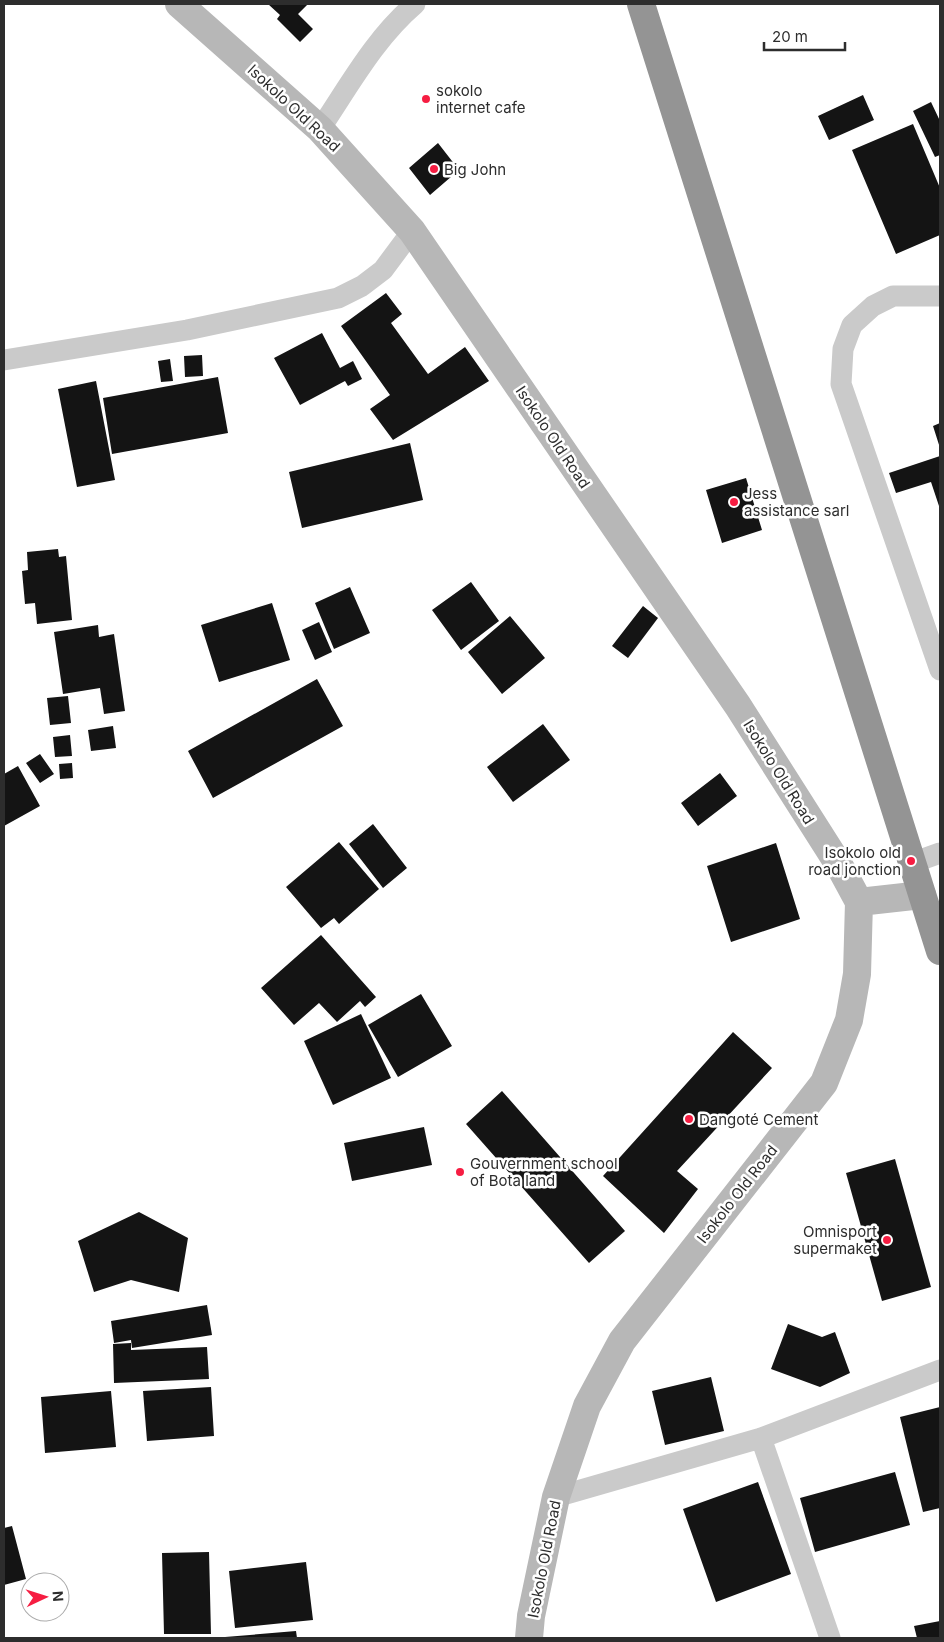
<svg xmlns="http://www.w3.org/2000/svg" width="944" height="1642" font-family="Inter,sans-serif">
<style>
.building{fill:#141414}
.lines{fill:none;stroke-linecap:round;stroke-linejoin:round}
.street{stroke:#cacaca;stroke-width:21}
.secondary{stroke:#b7b7b7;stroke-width:28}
.highway{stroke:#949494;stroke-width:28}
.poi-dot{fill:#f61d42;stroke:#fff;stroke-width:2}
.labels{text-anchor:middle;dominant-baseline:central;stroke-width:5;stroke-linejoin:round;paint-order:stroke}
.poi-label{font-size:15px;fill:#2d2d2d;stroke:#fff;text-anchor:start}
.street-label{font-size:15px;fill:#2d2d2d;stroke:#fff}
</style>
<rect width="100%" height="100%" fill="#fff"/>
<path class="building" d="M268,4H308L298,14L313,29L300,42L277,19L280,15Z
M863,95L874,120L829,140L818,116Z
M931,102L940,121V155L935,157L913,111Z
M913,124L940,188V235L896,254L852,150Z
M438,143L459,170L430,195L409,168Z
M386,293L402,314L391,323L428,374L465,347L489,381L393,440L370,409L390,395L341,326Z
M322,333L340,368L353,361L362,379L348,386L345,381L300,405L274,358Z
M202,355L203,376L185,377L184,356Z
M170,359L173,381L161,382L158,361Z
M218,377L228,433L112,454L103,398Z
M96,381L115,480L77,487L58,389Z
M940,423V448L933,426Z
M410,443L423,500L302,528L289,472Z
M940,456V509L931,482L896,493L889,473Z
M746,478L762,530L722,543L706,490Z
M58,549L59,557L66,556L72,620L37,624L35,603L25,604L22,571L28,570L27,552Z
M471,582L499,621L461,650L432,610Z
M350,587L370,633L334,649L315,603Z
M272,603L290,660L219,682L201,625Z
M643,606L658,618L628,658L612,646Z
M510,616L545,658L502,694L468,652Z
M319,622L332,652L315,660L302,630Z
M98,625L99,637L114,634L125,711L104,714L100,688L63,694L54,632Z
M317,679L343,726L213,798L188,751Z
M68,696L71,723L50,725L47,698Z
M543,724L570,760L513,802L487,767Z
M113,726L116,748L91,751L88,730Z
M70,735L72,756L55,757L53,737Z
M40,754L54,774L40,783L26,763Z
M72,763L73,778L60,779L59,764Z
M18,766L40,806L4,826V774Z
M720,773L737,796L698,826L681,803Z
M373,824L407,868L383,888L349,844Z
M339,842L379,889L339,924L334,918L321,928L286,887Z
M776,843L800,919L731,942L707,866Z
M321,935L376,997L365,1007L360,1001L337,1022L319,1003L294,1025L261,988Z
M421,994L452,1046L398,1077L368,1025Z
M361,1014L391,1078L333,1105L304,1041Z
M733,1032L772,1068L677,1171L698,1189L664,1233L603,1176Z
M502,1091L625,1231L589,1263L466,1124Z
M424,1127L432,1165L352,1181L344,1143Z
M895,1159L931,1287L882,1301L846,1173Z
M139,1212L188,1238L179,1292L131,1280L94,1292L78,1241Z
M207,1305L212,1335L132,1348L131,1340L114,1343L111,1321Z
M788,1324L822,1337L835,1332L850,1373L820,1387L771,1369Z
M131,1343V1350L207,1347L209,1379L114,1383L113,1344Z
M711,1377L724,1431L665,1445L652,1391Z
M211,1387L214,1436L147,1441L143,1391Z
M111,1391L116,1447L45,1453L41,1397Z
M940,1407V1508L923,1512L900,1417Z
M895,1472L910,1525L815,1552L800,1498Z
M758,1482L791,1574L716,1602L683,1509Z
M12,1526L26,1579L4,1585V1528Z
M209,1552L211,1634H164L162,1553Z
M306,1562L313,1620L235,1628L229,1571Z
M940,1621V1638H917L914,1626Z
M296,1631L297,1638H225V1637Z"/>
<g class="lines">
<path class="street" d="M320,129C349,86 375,38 415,4
M940,296H893L873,306L852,325L843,349L841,384L940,670
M4,360L187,330L338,298L362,286L383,270L412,231
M912,863L940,853
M761,1438L830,1638
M556,1497L761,1438L940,1370"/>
<path class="secondary" d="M179,4L320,129L412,231L738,706L839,865L859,902L857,974L849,1020L824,1083L622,1341L587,1406L556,1497L531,1616L529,1638
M859,902L922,895"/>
<path class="highway" d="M641,4L940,951"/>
</g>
<g class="poi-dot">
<circle cx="426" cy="99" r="5"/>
<circle cx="434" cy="169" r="5"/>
<circle cx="734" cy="502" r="5"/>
<circle cx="911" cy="861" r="5"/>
<circle cx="689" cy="1119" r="5"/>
<circle cx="460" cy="1172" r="5"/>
<circle cx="887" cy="1240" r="5"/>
</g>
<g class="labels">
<g class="poi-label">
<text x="436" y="90">sokolo<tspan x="436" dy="17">internet cafe</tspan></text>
<text x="444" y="169">Big John</text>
<text x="744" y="493">Jess<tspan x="744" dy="17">assistance sarl</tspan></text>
<text x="901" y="852" text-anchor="end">Isokolo old<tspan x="901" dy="17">road jonction</tspan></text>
<text x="699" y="1119">Dangoté Cement</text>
<text x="470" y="1163">Gouvernment school<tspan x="470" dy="17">of Bota land</tspan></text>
<text x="877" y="1231" text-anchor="end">Omnisport<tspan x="877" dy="17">supermaket</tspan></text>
</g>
<g class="street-label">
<text transform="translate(294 108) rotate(43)">Isokolo Old Road</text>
<text transform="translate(553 437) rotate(56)">Isokolo Old Road</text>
<text transform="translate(779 772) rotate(58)">Isokolo Old Road</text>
<text transform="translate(737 1194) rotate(-52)">Isokolo Old Road</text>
<text transform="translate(544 1559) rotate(-79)">Isokolo Old Road</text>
</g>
</g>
<rect width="944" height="1642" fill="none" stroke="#2d2d2d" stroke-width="10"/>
<g transform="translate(45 1597) rotate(86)"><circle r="24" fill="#ffffff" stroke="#ababab"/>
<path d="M0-4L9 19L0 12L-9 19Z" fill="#f61d42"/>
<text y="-8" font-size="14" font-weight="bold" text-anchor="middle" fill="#2d2d2d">N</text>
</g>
<path d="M764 42v8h81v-8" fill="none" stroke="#2d2d2d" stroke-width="2.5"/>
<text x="772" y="42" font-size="15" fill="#2d2d2d" stroke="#ffffff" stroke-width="4" paint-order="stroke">20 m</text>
</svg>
